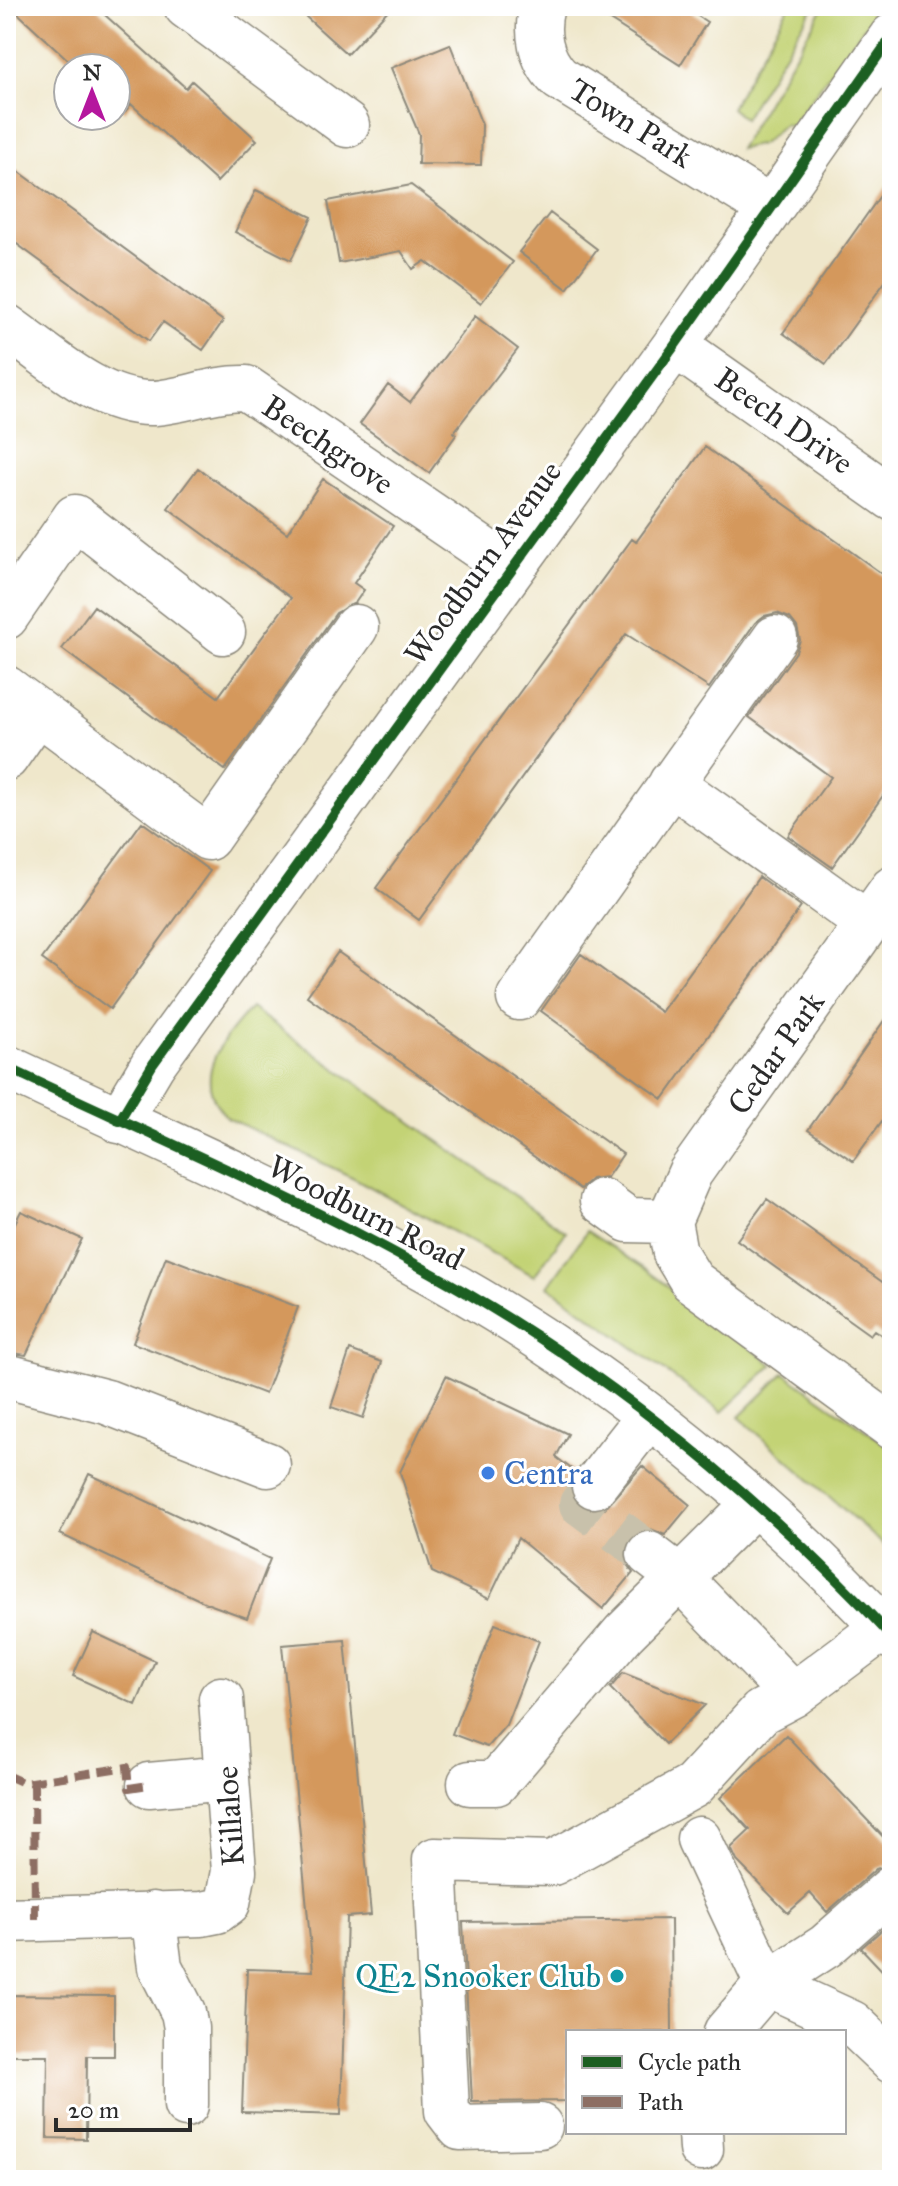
<svg xmlns="http://www.w3.org/2000/svg" width="898" height="2186" font-family="'IM FELL Great Primer',serif">
<style>
.green{fill:#c3d375;stroke:#777f50;stroke-width:2}
.building{fill:#d4985b}
.lines{fill:none;stroke-linecap:round;stroke-linejoin:round}
.minor-tunnel{stroke:#c8c1ab;stroke-width:44;stroke-dasharray:44 22;stroke-linecap:butt}
.minor-casing{stroke:#8d897b;stroke-width:47}
.minor{stroke:#fff;stroke-width:44}
.quiet{stroke:#8d6e63;stroke-width:8;stroke-dasharray:16 8;stroke-linecap:butt}
.cycleway-casing{stroke:#fff;stroke-width:15}
.cycleway{stroke:#1b5e20;stroke-width:10}
.shop-dot{fill:#3f7fe0;stroke:#fff;stroke-width:3}
.culture-dot{fill:#0f9aa8;stroke:#fff;stroke-width:3}
.labels{text-anchor:middle;dominant-baseline:central;stroke-width:6;stroke-linejoin:round;paint-order:stroke}
.street-label{font-size:32px;fill:#2b2b2b;stroke:#fff}
.shop-label{font-size:32px;fill:#366cbe;stroke:#fff;text-anchor:start}
.culture-label{font-size:32px;fill:#0d838f;stroke:#fff;text-anchor:end}
</style>
<rect width="100%" height="100%" fill="#fff"/>
<filter id="ink" filterUnits="userSpaceOnUse"><feTurbulence type="fractalNoise" baseFrequency=".0125" numOctaves="2"/><feDisplacementMap in="SourceGraphic" scale="16" xChannelSelector="R" yChannelSelector="G"/><feConvolveMatrix kernelMatrix="1 2 1 2 8 2 1 2 1" color-interpolation-filters="sRGB"/></filter>
<filter id="wash" filterUnits="userSpaceOnUse"><feTurbulence type="fractalNoise" baseFrequency=".006" numOctaves="4" result="noise"/><feDisplacementMap in="SourceGraphic" scale="32" xChannelSelector="R" yChannelSelector="G"/><feGaussianBlur stdDeviation="1.8" result="paint"/><feColorMatrix in="noise" values="0 0 0 0 0 0 0 0 0 0 0 0 0 0 0 0 0 1.4 0 .05"/><feComposite in="paint" operator="in"/></filter>
<g filter="url(#wash)">
<rect width="100%" height="100%" fill="#efe7cb"/>
<path class="green" d="M789,6H814L744,119L731,108Z
M824,6H880L791,126L784,124L762,144L739,149Z
M251,1008L566,1232L534,1276L354,1178L228,1118C188,1080 222,1038 251,1008Z
M587,1231L645,1269L773,1365L722,1412L548,1286Z
M784,1373L892,1449V1552L739,1417Z"/>
<g id="blocks">
<path class="building" d="M10,6H95L186,88L192,81L257,140L217,182L131,104L125,112L116,104V68H77Z
M294,6H392L347,54Z
M588,6H682L707,22L680,65Z
M450,44L482,125L481,165L418,164L419,134L391,68Z
M6,162L223,321L203,350L163,322L149,341L6,236Z
M892,179V272L826,364L783,333Z
M411,185L513,262L481,303L425,261L413,269L401,251L339,263L328,201Z
M256,190L312,217L291,260L235,232Z
M550,213L597,249L567,289L519,252Z
M475,316L518,349L454,432L456,435L429,473L360,424L388,385L410,402Z
M705,447L892,581V783L832,867L788,836L831,777L749,717L796,652L800,640L797,627L790,618L777,613L764,616L755,623L709,688L626,634L419,920L376,888L632,539L636,542Z
M198,468L287,533L323,479L393,526L354,583L364,590L355,603L336,613L225,770L62,649L94,606L218,697L291,598L168,508Z
M142,822L210,871L110,1009L42,959Z
M759,877L801,907L663,1099L541,1011L581,954L661,1012Z
M338,952L623,1154L607,1177L591,1179L580,1189L307,996Z
M892,1009V1107L853,1161L808,1130Z
M767,1199L892,1289V1342L874,1330L870,1335L737,1240Z
M21,1211L82,1239L26,1355L6,1352V1241Z
M166,1257L298,1307L265,1394L133,1343Z
M350,1350L382,1362L363,1418L331,1407Z
M446,1376L568,1434L556,1457L574,1471L569,1482L571,1495L579,1506L591,1511L604,1509L642,1466L690,1505L665,1535L651,1529L640,1531L630,1538L624,1552L626,1563L633,1573L603,1609L518,1538L489,1599L432,1572L400,1472Z
M89,1474L270,1559L247,1618L206,1603L60,1534Z
M495,1624L539,1641L506,1725L487,1747L452,1734Z
M93,1632L155,1661L136,1705L73,1676Z
M345,1640L371,1915L347,1917L341,2115L242,2112L247,1969L313,1971L282,1645Z
M623,1673L705,1705L665,1744L610,1688Z
M786,1735L892,1846V1864L876,1869L827,1912L810,1893L788,1913L737,1861L731,1848L750,1830L720,1798Z
M671,1919L672,2032H568V2101L472,2102L463,1922Z
M892,1921V1981L861,1948Z
M6,1995L114,1996V2056H87L86,2139L47,2138L48,2055H6Z"/>
</g>
</g>
<g filter="url(#ink)">
<use href="#blocks" fill-opacity="0" stroke="#8d897b" stroke-width="2"/>
<g class="lines">
<path class="minor-tunnel" d="M594,1486L581,1504L649,1554"/>
<g class="minor-casing">
<path id="minor" d="M186,6L347,125
M542,6C535,32 540,59 559,78L770,208
M6,326C48,355 99,405 153,403C185,401 214,387 246,388L510,568
M675,345L892,498
M6,617L75,517L223,632
M6,688L208,838L356,627
M6,758L38,712
M671,783L868,924
M892,889L690,1173L669,1221L675,1253L692,1281L892,1427
M519,998L775,638
M6,1067C176,1147 353,1221 513,1321C651,1408 781,1517 892,1637
M119,1121L153,1064L675,345L892,36
M602,1201L628,1220L669,1221
M6,1376L107,1402L268,1465
M594,1486L648,1417
M649,1554L679,1577L793,1695
M470,1783H496L624,1633L755,1503
M149,1785L227,1778
M699,1839L767,1984L852,2023L892,2061
M153,1914L160,1967L183,2012L186,2028V2105
M6,1920L202,1914L217,1911L228,1903L234,1871L221,1699
M726,2032L767,1984L826,1946L892,1888
M540,2126L460,2128L447,2111L435,1860L553,1863L693,1786L761,1712L793,1695L883,1628
M700,2132L701,2149"/>
</g>
<use href="#minor" class="minor"/>
<path class="quiet" d="M6,1775L24,1783L127,1767L129,1788L149,1785
M34,1783L35,1919"/>
<g class="cycleway-casing">
<path id="cycleway" d="M6,1067C176,1147 353,1221 513,1321C651,1408 781,1517 892,1637
M119,1121L153,1064L675,345L892,36"/>
</g>
<use href="#cycleway" class="cycleway"/>
</g>
</g>
<circle class="shop-dot" cx="488" cy="1473" r="8"/>
<circle class="culture-dot" cx="617" cy="1976" r="8"/>
<g class="labels">
<g class="street-label">
<text transform="translate(631 123) rotate(32)">Town Park</text>
<text transform="translate(784 421) rotate(35)">Beech Drive</text>
<text transform="translate(328 445) rotate(34)">Beechgrove</text>
<text transform="translate(483 563) rotate(-54)">Woodburn Avenue</text>
<text transform="translate(776 1053) rotate(-55)">Cedar Park</text>
<text transform="translate(366 1213) rotate(27)">Woodburn Road</text>
<text transform="translate(230 1816) rotate(-94)">Killaloe</text>
</g>
<g class="shop-label">
<text x="504" y="1473">Centra</text>
</g>
<g class="culture-label">
<text x="601" y="1976">QE2 Snooker Club</text>
</g>
</g>
<rect width="898" height="2186" fill="none" stroke="#fff" stroke-width="32"/>
<rect x="566" y="2030" width="280" height="104" fill="#ffffff" stroke="#aaaaaa" stroke-width="2"/>
<rect x="582" y="2056" width="40" height="12" fill="#1b5e20" stroke="#aaaaaa" stroke-width="2"/>
<text x="638" y="2070" font-size="24" fill="#2b2b2b">Cycle path</text>
<rect x="582" y="2096" width="40" height="12" fill="#8d6e63" stroke="#aaaaaa" stroke-width="2"/>
<text x="638" y="2110" font-size="24" fill="#2b2b2b">Path</text>
<g transform="translate(92 92)"><circle r="38" fill="#ffffff" stroke="#aaaaaa" stroke-width="2"/>
<path d="M0-6L14 30L0 20L-14 30Z" fill="#b5179e"/>
<text y="-12" font-size="22" font-weight="bold" text-anchor="middle" fill="#2b2b2b">N</text>
</g>
<path d="M56 2118v12h134v-12" fill="none" stroke="#2b2b2b" stroke-width="4"/>
<text x="68" y="2118" font-size="24" fill="#2b2b2b" stroke="#ffffff" stroke-width="6" paint-order="stroke">20 m</text>
</svg>
